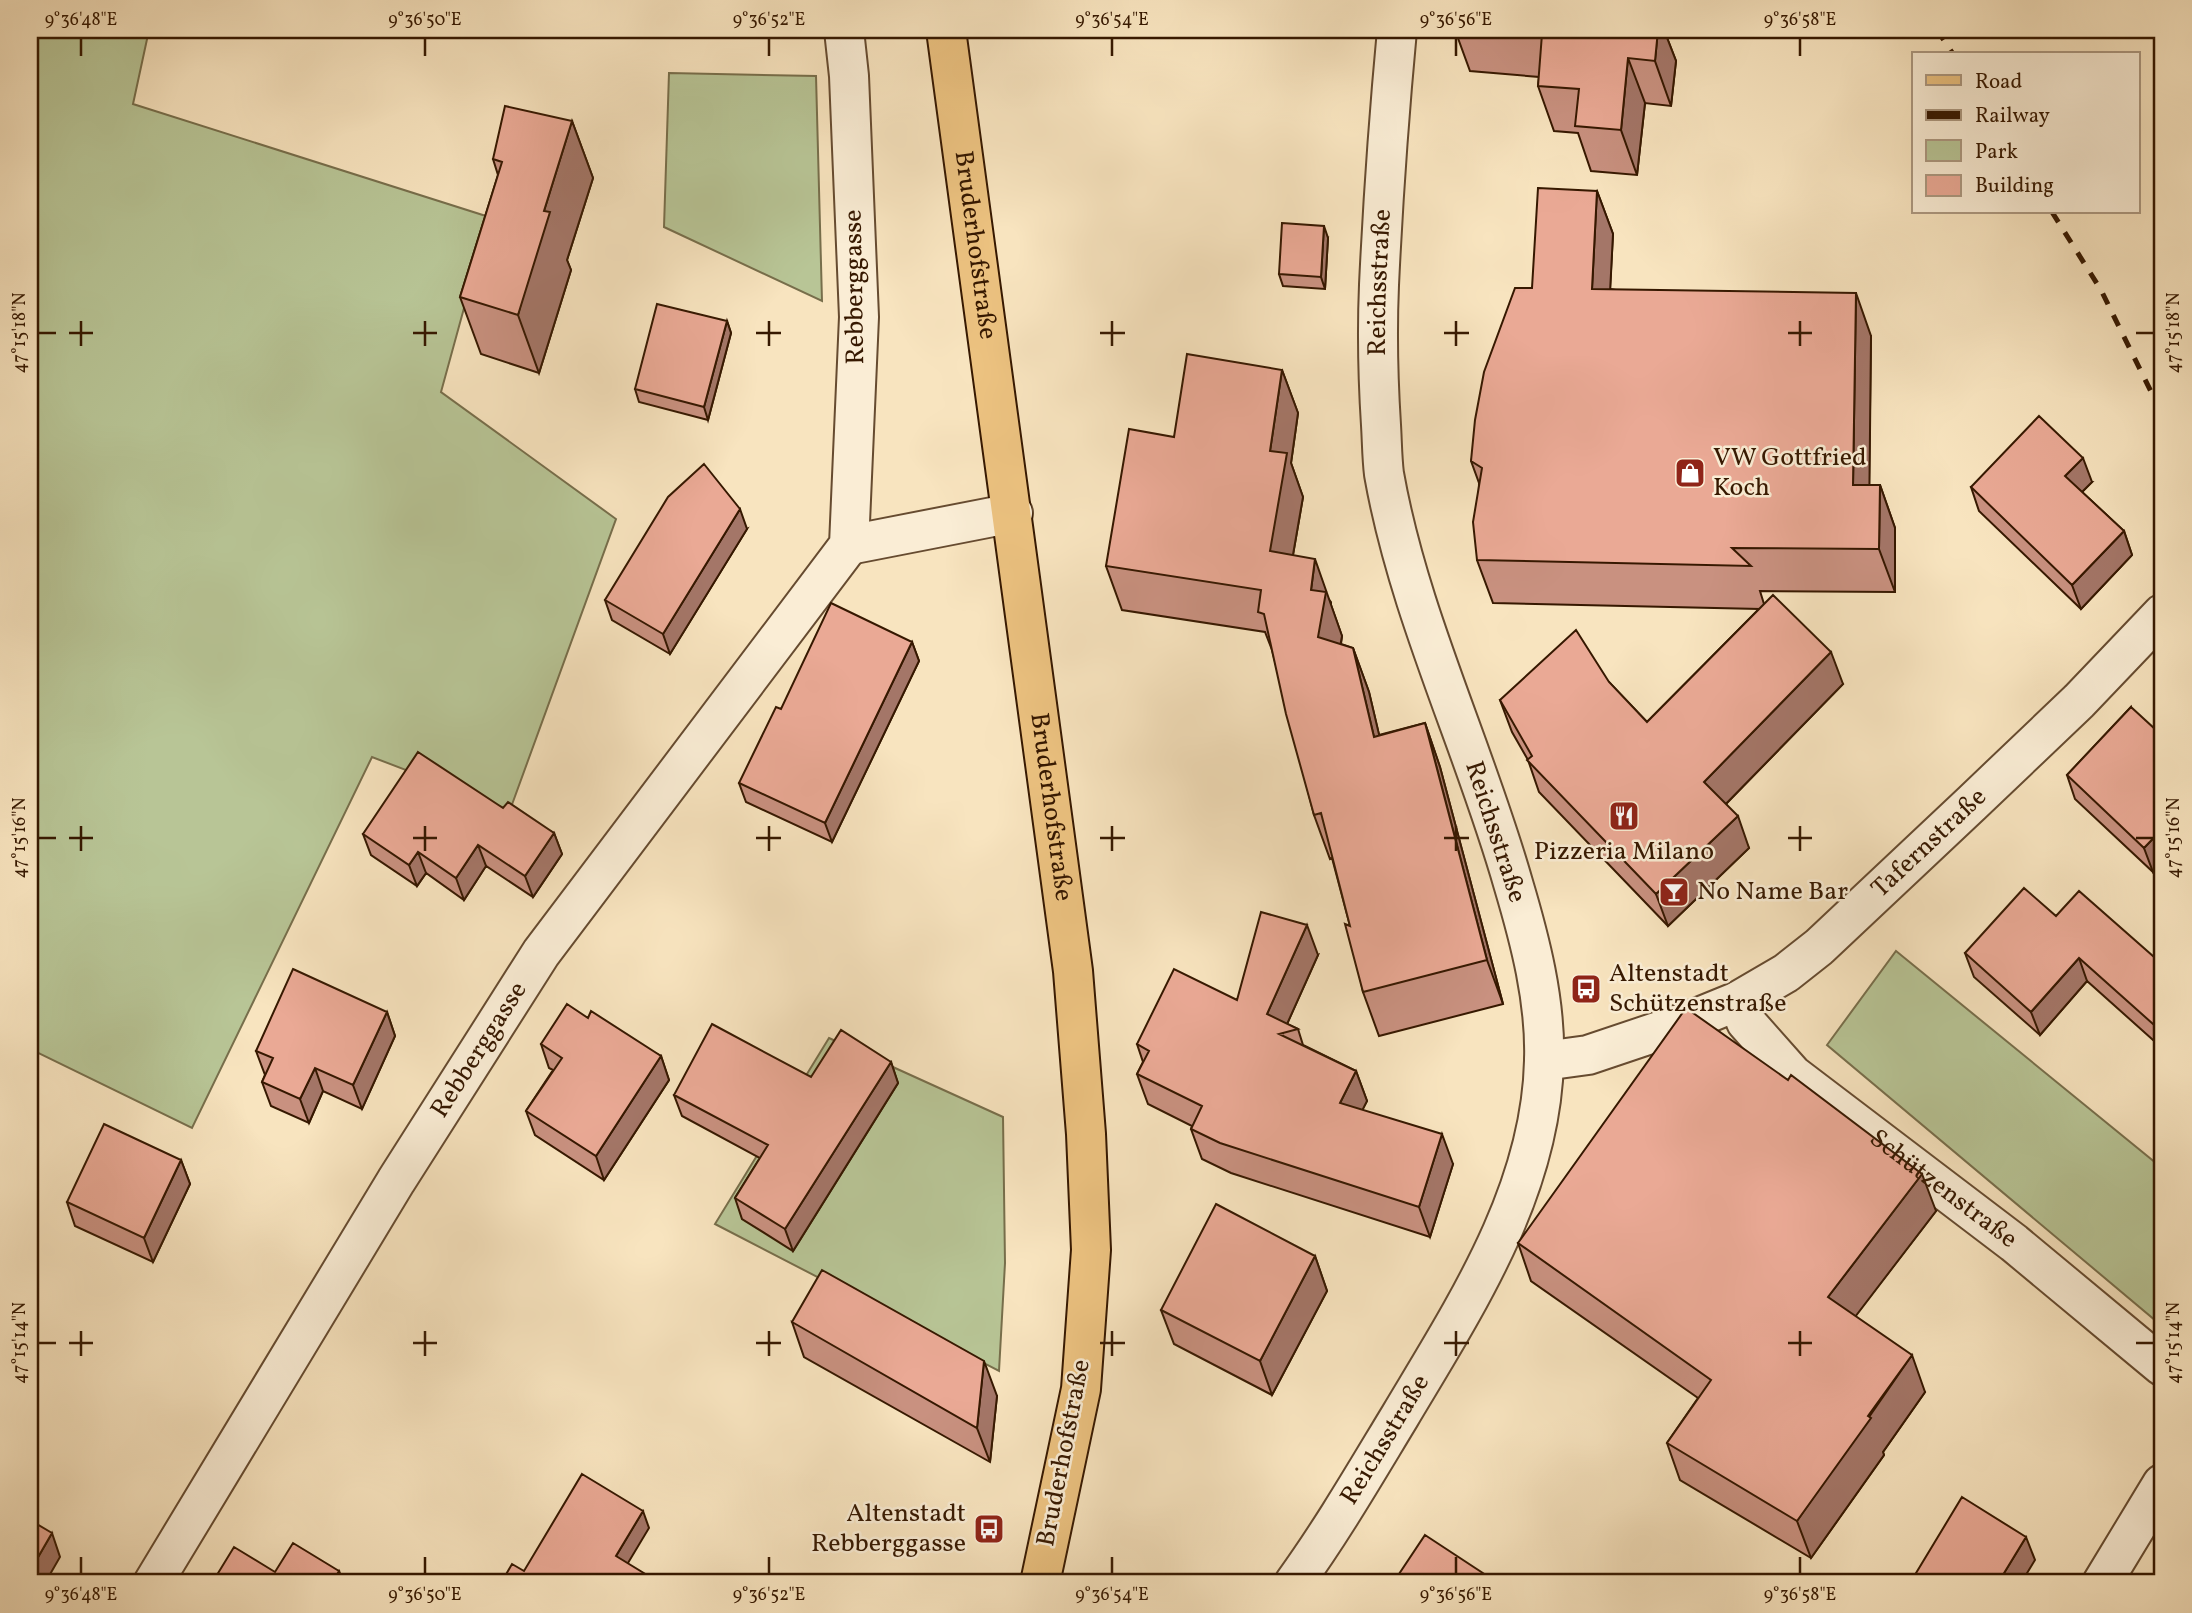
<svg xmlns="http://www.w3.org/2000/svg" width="2192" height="1613" font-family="Vollkorn,serif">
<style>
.green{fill:#b8c596;stroke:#776e4b;stroke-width:2}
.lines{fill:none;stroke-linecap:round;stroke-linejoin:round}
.minor-casing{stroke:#664b30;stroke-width:42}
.major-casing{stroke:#361800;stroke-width:42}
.minor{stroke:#faedd5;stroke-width:38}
.major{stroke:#ecc280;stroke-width:38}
.rail{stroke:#361800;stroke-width:5;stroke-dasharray:12 12;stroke-linecap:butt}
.wall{fill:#c99180;stroke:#361800;stroke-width:2}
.shaded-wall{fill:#a47668;stroke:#361800;stroke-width:2}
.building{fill:#eaa995;stroke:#361800;stroke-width:2}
.ticks{fill:none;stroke:#361800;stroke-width:2.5}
.labels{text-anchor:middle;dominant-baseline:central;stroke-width:5;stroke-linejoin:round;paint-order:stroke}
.street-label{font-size:26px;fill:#361800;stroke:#faedd5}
.poi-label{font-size:26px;fill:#361800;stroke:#faedd5;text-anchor:start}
.neatline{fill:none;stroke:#361800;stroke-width:2.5}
.ticks-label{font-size:18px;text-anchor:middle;fill:#361800}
</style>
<rect width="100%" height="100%" fill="#f8e4bf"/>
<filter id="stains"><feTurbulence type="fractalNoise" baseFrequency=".00286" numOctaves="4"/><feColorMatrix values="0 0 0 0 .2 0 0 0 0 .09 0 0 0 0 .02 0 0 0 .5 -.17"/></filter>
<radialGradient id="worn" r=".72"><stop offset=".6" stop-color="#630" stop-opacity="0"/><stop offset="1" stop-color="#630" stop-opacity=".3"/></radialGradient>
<path class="green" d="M30,30H149L133,104L489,217L441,392L616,519L510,810L372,757L192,1128L30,1049Z
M669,73L816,76L822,301L664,227Z
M1896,951L2162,1168V1326L1827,1045Z
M829,1038L1003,1117L1005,1263L999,1371L715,1224Z"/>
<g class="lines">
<g class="minor-casing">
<g id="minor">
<path d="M849,545L1013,513"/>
<path id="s1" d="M1738,1001L1746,1022L1793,1075L2014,1243L2162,1366"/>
<path id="s2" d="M1544,1061L1588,1055L1689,1021L1738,1001L1786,973L1819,947L1971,804L2079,701L2162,614"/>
<path id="s3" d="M153,1583L396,1181L541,953L849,545L859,317L849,76L844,30"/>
<path id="s4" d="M1294,1583C1333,1529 1366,1472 1400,1416C1465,1307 1541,1192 1544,1061C1546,1001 1530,940 1513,883C1474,746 1409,615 1384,474C1382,458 1382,441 1381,425C1378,378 1377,332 1379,285C1383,200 1389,115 1397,30"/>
<path d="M2102,1583L2162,1484"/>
</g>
</g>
<g class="major-casing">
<g id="major">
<path id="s5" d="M946,30L1073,971L1086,1134L1091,1250L1081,1389L1040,1583"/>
</g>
</g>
<use href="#minor" class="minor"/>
<use href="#major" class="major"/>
<path class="rail" d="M1937,30L1953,54
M2052,212L2101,290L2162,414"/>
</g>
<path class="wall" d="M1455,30H1664L1676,61L1671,106L1645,103L1637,175L1591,171L1578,133L1554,131L1538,86L1539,77L1470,71Z
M572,121L593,178L567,260L571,270L539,373L481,354L460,297L498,175L493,159Z
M1597,191L1613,234L1610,289L1871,336L1869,485H1880L1895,528V592L1760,591L1764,604L1843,684L1726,804L1749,848L1668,926L1539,792L1528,760L1512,732L1500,700L1609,682L1647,722L1759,609L1493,603L1477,560L1479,483L1471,461L1532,288Z
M1328,238L1325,289L1283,286L1279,274Z
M727,321L731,333L708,420L639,402L635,389Z
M1282,370L1298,413L1291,463L1303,497L1293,555L1331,602V605L1342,636L1341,644L1353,648L1369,692L1379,735L1425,723L1440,767L1503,1004L1379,1036L1363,992L1350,926L1332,858L1330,859L1314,815L1272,650L1265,632L1122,610L1106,566L1174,437Z
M2092,482L2082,492L2124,531L2132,555L2081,609L1979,511L1971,487Z
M747,529L670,654L612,620L605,600Z
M912,642L919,661L832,842L746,802L739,783Z
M2131,707L2153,872L2075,799L2067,775Z
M503,808L554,833L562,854L533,897L486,866L464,900L426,873L417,886L371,855L363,834Z
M2056,916L2162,964V1048L2087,981L2040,1035L1974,977L1965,953Z
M1318,955L1287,1024L1298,1029L1303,1045L1356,1071L1367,1101L1362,1110L1453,1164L1430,1237L1231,1173L1202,1159L1191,1129L1192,1126L1148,1104L1137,1074L1143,1062L1137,1044L1237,1000Z
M387,1012L395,1036L362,1109L323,1091L309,1123L271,1106L262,1082L265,1075L256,1051Z
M588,1018L661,1056L669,1080L604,1180L535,1135L526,1111L553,1070L549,1068L541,1044Z
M891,1062L898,1083L793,1251L742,1219L735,1198L760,1158L682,1116L674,1095L811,1077Z
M181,1160L190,1184L153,1262L75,1226L67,1202Z
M1936,1211L1855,1316L1925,1392L1883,1452L1884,1455L1811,1558L1680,1480L1667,1443L1698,1398L1531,1281L1518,1243Z
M1315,1256L1327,1291L1272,1395L1174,1344L1161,1310Z
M792,1322L997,1396L990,1462L804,1357Z"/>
<path class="shaded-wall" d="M1658,30H1664L1676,61L1671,106L1655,61Z
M1628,58L1645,103L1637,175L1621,130Z
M572,121L593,178L567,260L571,270L539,373L518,315L544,211Z
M1597,191L1613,234L1608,332L1592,289Z
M1324,226L1328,238L1325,289L1321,277Z
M1856,293L1871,336L1869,528L1853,485Z
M727,321L731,333L708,420L704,407Z
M1282,370L1298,413L1291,463L1303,497L1286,595L1270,551V451Z
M2083,458L2092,482L2074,500L2065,476Z
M1880,485L1895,528V592L1879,549Z
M740,509L747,529L670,654L663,634Z
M2124,531L2132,555L2081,609L2072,585Z
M1315,559L1342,636L1334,681L1318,637L1311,590Z
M912,642L919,661L832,842L825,823Z
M1353,648L1369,692L1390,781L1374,737Z
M1831,652L1843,684L1716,814L1704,782Z
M1425,723L1440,767L1503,1004L1487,960Z
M1738,816L1749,848L1668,926L1656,894Z
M2162,829V862L2153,872L2144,848Z
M554,833L562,854L533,897L525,876Z
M478,845L486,866L464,900L456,878Z
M418,852L426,873L417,886L409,865Z
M1307,925L1318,955L1283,1033L1267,1014Z
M2079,958L2087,981L2040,1035L2031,1012Z
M387,1012L395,1036L362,1109L353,1085Z
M661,1056L669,1080L604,1180L596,1156Z
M891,1062L898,1083L793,1251L785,1229Z
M315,1068L323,1091L309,1123L300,1099Z
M1356,1071L1367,1101L1351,1133L1340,1103Z
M1442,1134L1453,1164L1430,1237L1419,1207Z
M181,1160L190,1184L153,1262L144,1238Z
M1922,1174L1936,1211L1842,1334L1828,1297Z
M1315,1256L1327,1291L1272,1395L1260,1361Z
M1912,1355L1925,1392L1883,1452L1884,1455L1811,1558L1797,1521Z
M984,1361L997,1396L990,1462L977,1428Z
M643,1511L649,1528L622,1573L616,1556Z
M52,1533L60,1557L45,1583H30V1571Z
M2026,1537L2035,1560L2021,1583H1998Z
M339,1571L344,1583H332Z"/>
<path class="building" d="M1496,30H1658L1655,61L1628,58L1621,130L1575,126L1579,89L1538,86L1542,34Z
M505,106L572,121L544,211L550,212L518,315L460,297L502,162L493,159Z
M1538,188L1597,191L1592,289L1856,293L1853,485H1880L1879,549L1732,548L1751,566L1477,560L1473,522L1482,468L1471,461L1475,420L1484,372L1515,288H1532Z
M1282,223L1324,226L1321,277L1279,274Z
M657,304L727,321L704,407L635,389Z
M1187,354L1282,370L1270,451L1287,453L1270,551L1315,559L1311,590L1326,592L1318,637L1353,648L1374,737L1425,723L1487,960L1363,992L1345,924L1350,926L1321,813L1314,815L1286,714L1264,614L1258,612L1261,590L1106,566L1129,429L1174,437Z
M2039,416L2083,458L2065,476L2124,531L2072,585L1971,487Z
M704,464L740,509L663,634L605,600L668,497Z
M1773,595L1831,652L1704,782L1738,816L1656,894L1527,760L1532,756L1500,700L1576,630L1609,682L1647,722Z
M831,603L912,642L825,823L739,783L776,707L781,709Z
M2131,707L2155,729L2162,722V829L2144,848L2067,775Z
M418,752L503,808L508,802L554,833L525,876L478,845L456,878L418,852L409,865L363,834Z
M2024,888L2056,916L2079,891L2162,964V1032L2079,958L2031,1012L1965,953Z
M1261,912L1307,925L1267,1014L1298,1029L1279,1034L1356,1071L1340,1103L1442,1134L1419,1207L1220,1143L1191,1129L1202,1106L1137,1074L1149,1051L1137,1044L1174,969L1237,1000Z
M293,969L387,1012L353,1085L315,1068L300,1099L262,1082L273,1058L256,1051Z
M567,1004L588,1018L591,1011L661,1056L596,1156L526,1111L562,1058L541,1044Z
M1686,1008L1788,1080L1791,1075L1922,1174L1828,1297L1912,1355L1868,1416L1871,1418L1797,1521L1667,1443L1711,1380L1518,1243Z
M712,1024L811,1077L841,1030L891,1062L785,1229L735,1198L768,1145L674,1095Z
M104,1124L181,1160L144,1238L67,1202Z
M1216,1204L1315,1256L1260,1361L1161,1310Z
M822,1270L984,1361L977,1428L792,1322Z
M582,1474L643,1511L616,1556L660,1583H501L512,1564L524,1571Z
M1962,1497L2026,1537L1998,1583H1910Z
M30,1520L52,1533L30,1571Z
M1425,1535L1498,1583H1393Z
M293,1543L339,1571L332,1583H212L234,1547L275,1572Z"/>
<path class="ticks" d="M81,38V56M425,38V56M769,38V56M1112,38V56M1456,38V56M1800,38V56M81,321V346M425,321V346M769,321V346M1112,321V346M1456,321V346M1800,321V346M38,333H56M69,333H93M413,333H437M756,333H781M1100,333H1125M1444,333H1469M1788,333H1812M2136,333H2154M81,826V851M425,826V851M769,826V851M1112,826V851M1456,826V851M1800,826V851M38,838H56M69,838H93M413,838H437M756,838H781M1100,838H1125M1444,838H1469M1788,838H1812M2136,838H2154M81,1331V1356M425,1331V1356M769,1331V1356M1112,1331V1356M1456,1331V1356M1800,1331V1356M38,1343H56M69,1343H93M413,1343H437M756,1343H781M1100,1343H1125M1444,1343H1469M1788,1343H1812M2136,1343H2154M81,1557V1574M425,1557V1574M769,1557V1574M1112,1557V1574M1456,1557V1574M1800,1557V1574"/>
<defs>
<g id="shop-square" transform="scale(1.575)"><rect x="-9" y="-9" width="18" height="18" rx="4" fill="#8f2418" stroke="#faedd5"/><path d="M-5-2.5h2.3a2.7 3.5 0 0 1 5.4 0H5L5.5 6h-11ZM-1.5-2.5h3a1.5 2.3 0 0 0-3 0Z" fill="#fff"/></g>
<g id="restaurant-square" transform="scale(1.575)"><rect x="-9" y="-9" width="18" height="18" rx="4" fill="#8f2418" stroke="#faedd5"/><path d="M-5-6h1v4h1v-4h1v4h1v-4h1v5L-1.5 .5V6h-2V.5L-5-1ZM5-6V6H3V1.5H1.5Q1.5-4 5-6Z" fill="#fff"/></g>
<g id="bar-square" transform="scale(1.575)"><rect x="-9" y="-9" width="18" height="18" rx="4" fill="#8f2418" stroke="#faedd5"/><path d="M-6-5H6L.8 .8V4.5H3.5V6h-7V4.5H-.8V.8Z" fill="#fff"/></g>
<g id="bus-square" transform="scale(1.575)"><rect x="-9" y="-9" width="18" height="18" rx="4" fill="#8f2418" stroke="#faedd5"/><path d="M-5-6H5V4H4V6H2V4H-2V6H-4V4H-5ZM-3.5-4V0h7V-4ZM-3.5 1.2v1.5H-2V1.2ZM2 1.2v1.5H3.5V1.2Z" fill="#fff"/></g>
</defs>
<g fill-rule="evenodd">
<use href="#shop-square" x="1690" y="473"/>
<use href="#restaurant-square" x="1624" y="816"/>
<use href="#bar-square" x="1674" y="892"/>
<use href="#bus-square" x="1586" y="989"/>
<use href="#bus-square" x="989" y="1529"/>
</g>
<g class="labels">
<g class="street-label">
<text stroke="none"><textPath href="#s5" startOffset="217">Bruderhofstraße</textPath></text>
<text stroke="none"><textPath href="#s4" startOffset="1388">Reichsstraße</textPath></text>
<text transform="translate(855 287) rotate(-91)">Rebberggasse</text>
<text stroke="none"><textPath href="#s5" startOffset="784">Bruderhofstraße</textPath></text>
<text transform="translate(1495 832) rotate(72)">Reichsstraße</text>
<text stroke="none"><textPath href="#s2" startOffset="453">Tafernstraße</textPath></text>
<text stroke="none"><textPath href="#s3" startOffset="625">Rebberggasse</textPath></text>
<text stroke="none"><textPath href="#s1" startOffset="282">Schützenstraße</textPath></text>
<text stroke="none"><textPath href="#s4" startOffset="170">Reichsstraße</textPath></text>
<text transform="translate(1064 1453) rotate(-79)">Bruderhofstraße</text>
</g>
<g class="poi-label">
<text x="1713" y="458">VW Gottfried<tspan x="1713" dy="30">Koch</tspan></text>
<text x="1624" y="852" text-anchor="middle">Pizzeria Milano</text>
<text x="1697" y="892">No Name Bar</text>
<text x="1609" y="974">Altenstadt<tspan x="1609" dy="30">Schützenstraße</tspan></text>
<text x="966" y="1514" text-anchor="end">Altenstadt<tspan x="966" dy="30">Rebberggasse</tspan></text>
</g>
</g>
<rect width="2192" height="1613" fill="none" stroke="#f8e4bf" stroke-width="77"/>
<rect x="1912" y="52" width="228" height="161" fill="#faedd5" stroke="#ac9880" stroke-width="2"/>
<rect x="1926" y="75" width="35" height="10" fill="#ecc280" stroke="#ac9880" stroke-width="2"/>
<text x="1975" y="88" font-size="21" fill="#361800">Road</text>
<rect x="1926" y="110" width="35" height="10" fill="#361800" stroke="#ac9880" stroke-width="2"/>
<text x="1975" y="122" font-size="21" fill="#361800">Railway</text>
<rect x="1926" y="140" width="35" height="21" fill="#b8c596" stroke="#ac9880" stroke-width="2"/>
<text x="1975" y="158" font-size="21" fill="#361800">Park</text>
<rect x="1926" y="175" width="35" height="21" fill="#eaa995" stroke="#ac9880" stroke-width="2"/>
<text x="1975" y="192" font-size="21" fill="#361800">Building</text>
<rect x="38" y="38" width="2116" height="1536" class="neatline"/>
<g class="ticks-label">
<text x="81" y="25">9°36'48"E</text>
<text x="425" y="25">9°36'50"E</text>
<text x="769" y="25">9°36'52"E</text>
<text x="1112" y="25">9°36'54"E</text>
<text x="1456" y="25">9°36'56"E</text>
<text x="1800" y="25">9°36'58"E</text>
<text transform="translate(19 333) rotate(-90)" y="6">47°15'18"N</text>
<text transform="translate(2173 333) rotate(-90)" y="6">47°15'18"N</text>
<text transform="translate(19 838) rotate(-90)" y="6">47°15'16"N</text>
<text transform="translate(2173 838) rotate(-90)" y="6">47°15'16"N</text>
<text transform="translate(19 1343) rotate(-90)" y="6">47°15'14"N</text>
<text transform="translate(2173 1343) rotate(-90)" y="6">47°15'14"N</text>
<text x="81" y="1600">9°36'48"E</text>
<text x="425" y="1600">9°36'50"E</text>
<text x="769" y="1600">9°36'52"E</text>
<text x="1112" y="1600">9°36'54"E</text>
<text x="1456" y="1600">9°36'56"E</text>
<text x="1800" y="1600">9°36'58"E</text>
</g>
<rect width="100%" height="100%" filter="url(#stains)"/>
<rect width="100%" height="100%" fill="url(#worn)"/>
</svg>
